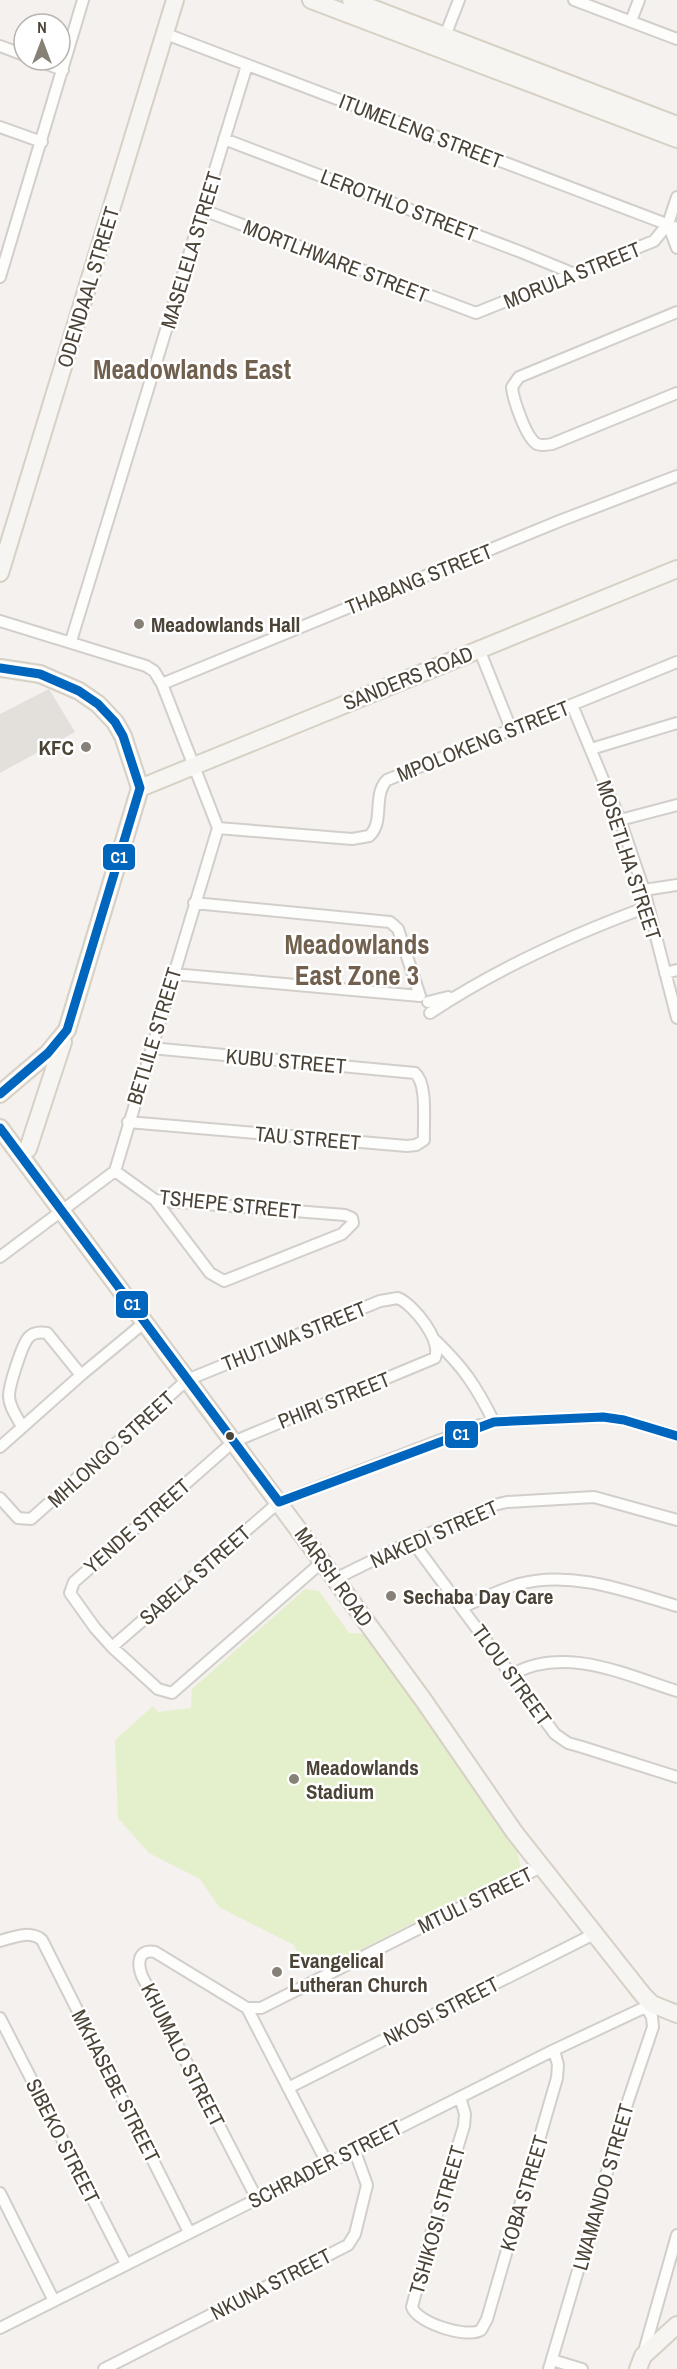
<svg xmlns="http://www.w3.org/2000/svg" width="677" height="2369" font-family="'Archivo Narrow',sans-serif">
<style>
.garden{fill:#e4f0cb}
.parking{fill:#e3e0dc}
.lines{fill:none;stroke-linecap:round;stroke-linejoin:round}
.street-casing{stroke:#d2cfcb;stroke-width:14}
.secondary-casing{stroke:#d6d0c5;stroke-width:20}
.street{stroke:#fdfdfc;stroke-width:10}
.secondary{stroke:#f7f5f1;stroke-width:16}
.bus-1-casing{stroke:#fff;stroke-width:14}
.bus-1{stroke:#0065bd;stroke-width:9}
.poi-dot{fill:#878077;stroke:#fff;stroke-width:2}
.bus-dot{fill:#4c4337;stroke:#fff;stroke-width:2}
.labels{text-anchor:middle;dominant-baseline:central;stroke-width:5;stroke-linejoin:round;paint-order:stroke}
.street-label{font-size:21px;fill:#4c4337;stroke:#fff}
.poi-label{font-size:21px;font-weight:bold;fill:#4c4337;stroke:#fff;text-anchor:start}
.district-label{font-size:27px;font-weight:bold;fill:#71604d;stroke:#fff}
.line-badge{stroke:#fff;stroke-width:2}
.badge-label{font-size:16px;text-anchor:middle;font-weight:bold;fill:#fff}
</style>
<rect width="100%" height="100%" fill="#f4f1ee"/>
<path class="garden" d="M305,1589L319,1591L349,1633L364,1634L514,1838L521,1868L334,1963L331,1958L306,1971L294,1945L219,1907L200,1879L149,1853L118,1818L115,1740L153,1706L158,1712L191,1708L192,1689Z"/>
<path class="parking" d="M49,689L75,732L0,773V714Z"/>
<g class="lines">
<g class="street-casing">
<path id="street" d="M574,0L677,39
M631,21L639,0
M166,34L677,228
M445,36L459,0
M0,46L24,55
M36,60L63,70
M0,127L42,142
M224,139L521,252L572,273
M203,210L476,313L654,241L668,224L677,197
M668,224L677,248
M0,277L83,0
M677,312L519,377L512,387C513,399 526,438 537,444C542,446 547,445 552,444L677,393
M0,621L146,666L154,671L162,684L218,828L115,1171L0,1257
M71,641L247,65
M479,649L511,729
M162,684L562,520L677,476
M572,705L620,820L644,890L677,1018
M591,749L677,723
M620,820L677,805
M218,828L352,839L369,836C385,823 372,795 387,780L677,662
M644,890L677,885
M665,973L677,970
M173,974L420,996L398,929L390,922L194,903
M428,1002L448,997
M430,1013C496,969 571,935 647,907
M128,1122L407,1146L416,1145L424,1140C423,1123 428,1084 415,1073L151,1048
M115,1171L155,1200L345,1215L352,1218L353,1223L342,1234L224,1281L210,1273L155,1200
M435,1340C464,1368 476,1386 494,1422
M22,1427C18,1418 9,1407 9,1396C9,1386 22,1344 29,1337C34,1332 40,1332 47,1333L81,1375
M0,1447L81,1375L145,1322
M0,1498L18,1518L31,1519L187,1380L380,1301L398,1298C414,1305 442,1340 435,1358L233,1442L74,1582L70,1593L95,1628L112,1647L158,1689L172,1693L322,1562
M412,1541L555,1734L568,1743L582,1747L677,1777
M335,1579L412,1541L494,1505L507,1502L594,1497L677,1520
M463,1607C481,1599 500,1590 519,1584C572,1570 626,1591 677,1606
M112,1647L279,1502L480,1425L494,1422L603,1417L624,1420L677,1436
M513,1674C564,1645 626,1675 677,1691
M0,1941C14,1937 30,1930 42,1940L189,2232
M247,2008L327,2163
M0,2018L126,2264
M288,2088L594,1934
M460,2097L465,2114L464,2126L430,2237L412,2307C417,2323 468,2339 481,2330L487,2319L557,2078L558,2065L554,2050
M0,2193L54,2301
M257,2199L142,1976C137,1963 138,1949 155,1952L247,2008H261L541,1867
M0,2328L554,2050L652,2004
M643,2355L677,2235
M552,2360L582,2369
M104,2369L348,2245L355,2234L367,2185L354,2149
M549,2369L627,2104L653,2027L652,2017L646,2007"/>
</g>
<g class="secondary-casing">
<path id="secondary" d="M311,0L677,139
M351,0L677,125
M0,573L175,0
M0,668L40,674L79,691L98,704L115,722L123,736L140,788L67,1030L48,1053L0,1094
M140,788L677,569
M0,1128L335,1579L424,1701L515,1833L643,1995L652,2004L677,2014
M20,1154L28,1149L63,1042
M638,2369L643,2356L677,2325"/>
</g>
<use href="#street" class="street"/>
<use href="#secondary" class="secondary"/>
<g class="bus-1-casing">
<path id="bus-1" d="M0,668L40,674L79,691L98,704L115,722L123,736L140,788L67,1030L48,1053L0,1094
M0,1128L279,1502L494,1422L603,1417L624,1420L677,1436"/>
</g>
<use href="#bus-1" class="bus-1"/>
</g>
<g class="poi-dot">
<circle cx="139" cy="624" r="6"/>
<circle cx="86" cy="747" r="6"/>
<circle cx="391" cy="1596" r="6"/>
<circle cx="294" cy="1779" r="6"/>
<circle cx="277" cy="1972" r="6"/>
</g>
<circle class="bus-dot" cx="230" cy="1436" r="5"/>
<g class="labels">
<g class="street-label">
<text transform="translate(421 131) rotate(21)">ITUMELENG STREET</text>
<text transform="translate(399 205) rotate(21)">LEROTHLO STREET</text>
<text transform="translate(191 250) rotate(-73)">MASELELA STREET</text>
<text transform="translate(336 261) rotate(21)">MORTLHWARE STREET</text>
<text transform="translate(572 275) rotate(-22)">MORULA STREET</text>
<text transform="translate(88 287) rotate(-73)">ODENDAAL STREET</text>
<text transform="translate(419 579) rotate(-22)">THABANG STREET</text>
<text transform="translate(408 678) rotate(-22)">SANDERS ROAD</text>
<text transform="translate(483 741) rotate(-22)">MPOLOKENG STREET</text>
<text transform="translate(629 860) rotate(72)">MOSETLHA STREET</text>
<text transform="translate(154 1036) rotate(-73)">BETLILE STREET</text>
<text transform="translate(286 1061) rotate(5)">KUBU STREET</text>
<text transform="translate(308 1138) rotate(5)">TAU STREET</text>
<text transform="translate(230 1204) rotate(6)">TSHEPE STREET</text>
<text transform="translate(294 1336) rotate(-22)">THUTLWA STREET</text>
<text transform="translate(334 1400) rotate(-22)">PHIRI STREET</text>
<text transform="translate(111 1449) rotate(-42)">MHLONGO STREET</text>
<text transform="translate(137 1526) rotate(-41)">YENDE STREET</text>
<text transform="translate(434 1534) rotate(-24)">NAKEDI STREET</text>
<text transform="translate(195 1575) rotate(-41)">SABELA STREET</text>
<text transform="translate(334 1577) rotate(54)">MARSH ROAD</text>
<text transform="translate(512 1675) rotate(54)">TLOU STREET</text>
<text transform="translate(475 1900) rotate(-26)">MTULI STREET</text>
<text transform="translate(441 2011) rotate(-27)">NKOSI STREET</text>
<text transform="translate(183 2055) rotate(63)">KHUMALO STREET</text>
<text transform="translate(116 2086) rotate(63)">MKHASEBE STREET</text>
<text transform="translate(63 2141) rotate(63)">SIBEKO STREET</text>
<text transform="translate(325 2164) rotate(-27)">SCHRADER STREET</text>
<text transform="translate(603 2187) rotate(-74)">LWAMANDO STREET</text>
<text transform="translate(524 2193) rotate(-73)">KOBA STREET</text>
<text transform="translate(437 2220) rotate(-74)">TSHIKOSI STREET</text>
<text transform="translate(271 2284) rotate(-27)">NKUNA STREET</text>
</g>
<g class="poi-label">
<text x="151" y="624">Meadowlands Hall</text>
<text x="74" y="747" text-anchor="end">KFC</text>
<text x="403" y="1596">Sechaba Day Care</text>
<text x="306" y="1767">Meadowlands<tspan x="306" dy="24">Stadium</tspan></text>
<text x="289" y="1960">Evangelical<tspan x="289" dy="24">Lutheran Church</tspan></text>
</g>
<g class="district-label">
<text x="192" y="369">Meadowlands East</text>
<text x="357" y="944">Meadowlands<tspan x="357" dy="31">East Zone 3</tspan></text>
</g>
</g>
<g class="line-badge">
<rect x="102" y="843" width="34" height="28" rx="6" fill="#0065bd"/>
<rect x="115" y="1290" width="34" height="29" rx="6" fill="#0065bd"/>
<rect x="444" y="1420" width="35" height="29" rx="6" fill="#0065bd"/>
</g>
<g class="badge-label">
<text x="119" y="863">C1</text>
<text x="132" y="1310">C1</text>
<text x="461" y="1440">C1</text>
</g>
<g transform="translate(42 42)"><circle r="28" fill="#ffffff" stroke="#b7b4af" stroke-width="1.5"/>
<path d="M0-4.5L10 22L0 15L-10 22Z" fill="#878077"/>
<text y="-9" font-size="16" font-weight="bold" text-anchor="middle" fill="#4c4337">N</text>
</g>
</svg>
